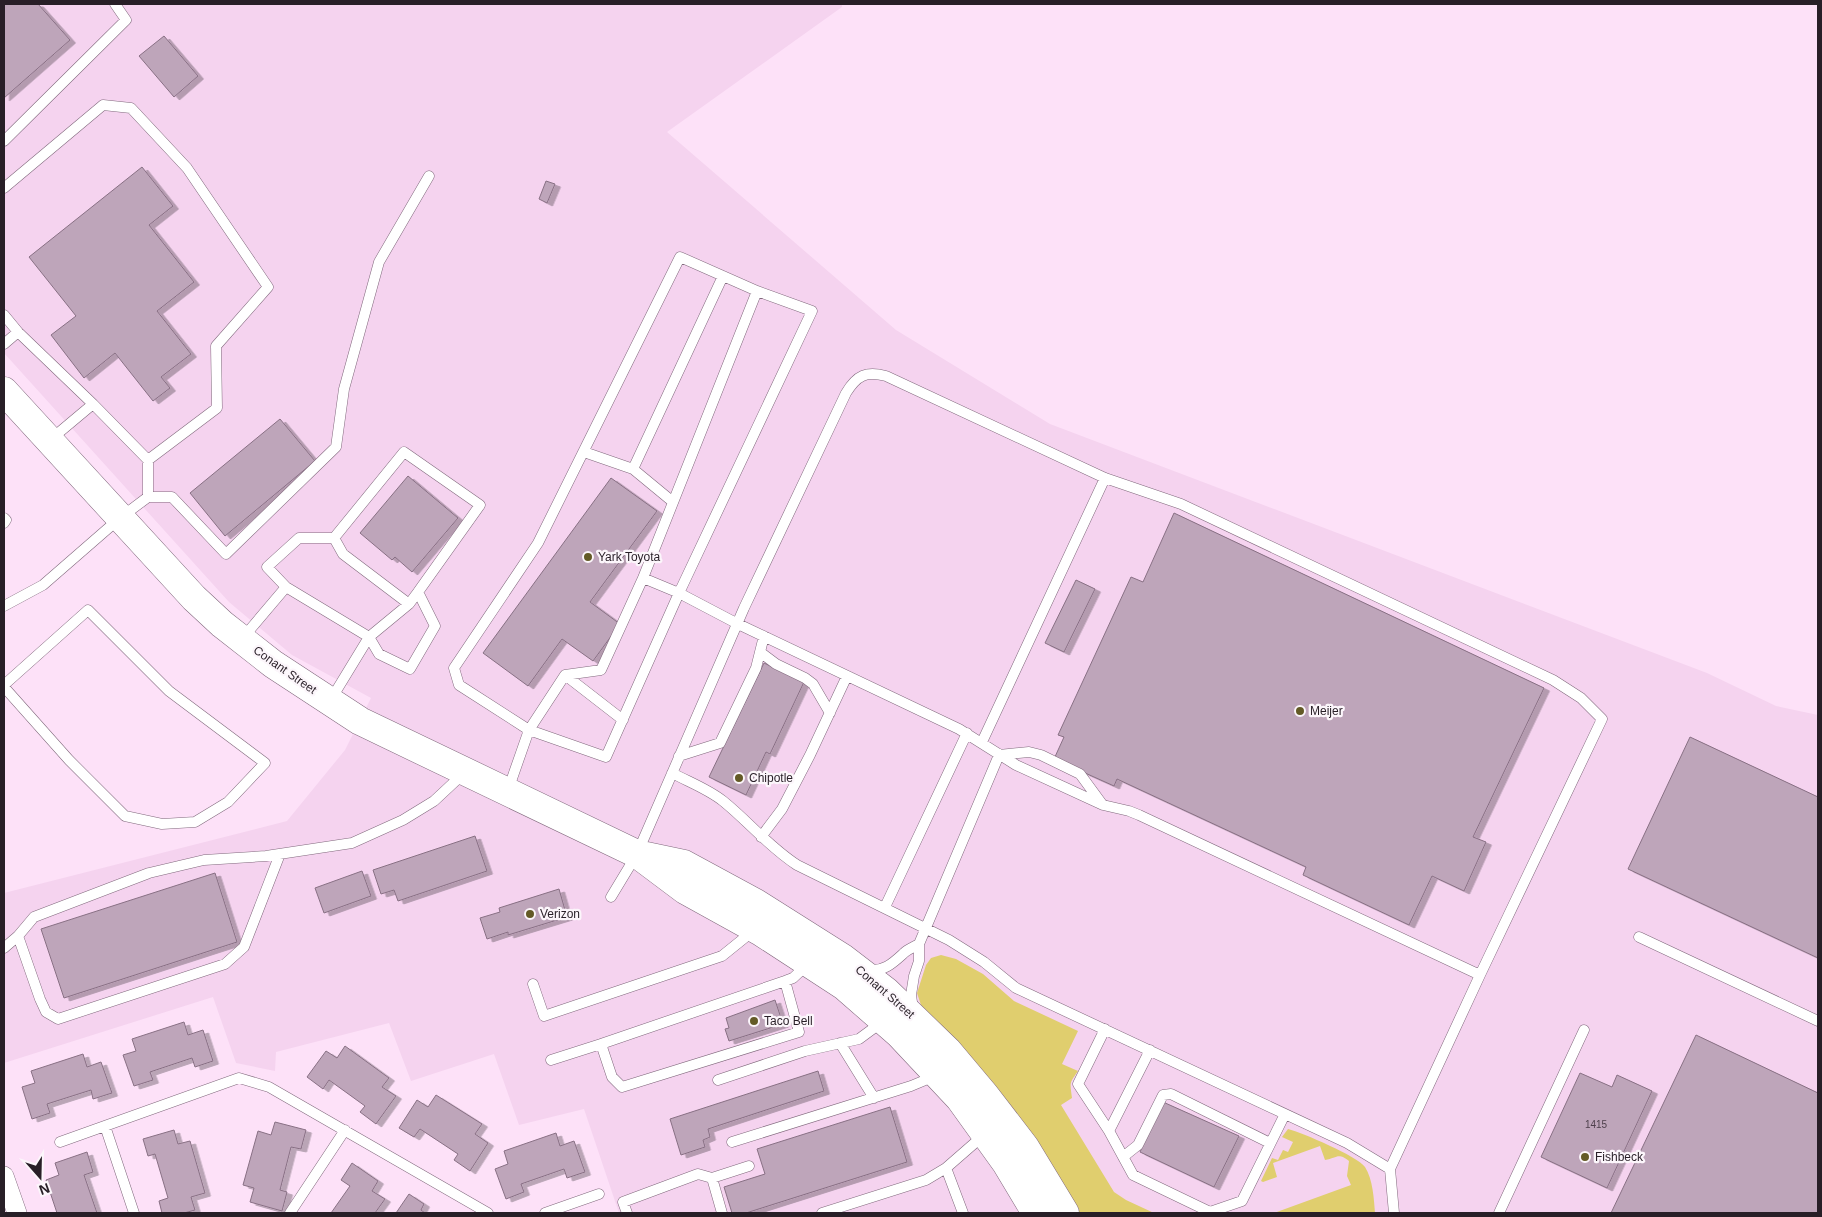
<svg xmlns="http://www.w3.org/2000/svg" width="1822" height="1217" font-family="Helvetica,sans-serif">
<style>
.built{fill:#f5d3ef}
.green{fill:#e0ce6e}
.building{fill:#bea5ba;stroke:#887084;filter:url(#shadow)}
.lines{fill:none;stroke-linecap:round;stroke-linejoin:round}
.lane-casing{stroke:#81697d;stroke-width:11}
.street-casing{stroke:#81697d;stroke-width:20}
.primary-casing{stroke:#81697d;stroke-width:29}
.lane{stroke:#fff;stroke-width:10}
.street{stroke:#fff;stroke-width:19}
.primary{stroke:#fff;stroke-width:28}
.poi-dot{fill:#635a26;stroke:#fcf6fb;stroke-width:2}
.labels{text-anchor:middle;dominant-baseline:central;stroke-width:4.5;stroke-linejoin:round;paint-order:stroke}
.number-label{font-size:10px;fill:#4e404c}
.poi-label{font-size:12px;fill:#281f27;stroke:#fcf6fb;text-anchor:start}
.street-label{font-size:12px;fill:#281f27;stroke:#fcf6fb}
</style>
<defs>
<filter id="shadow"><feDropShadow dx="5.5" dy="3" stdDeviation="0" flood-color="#0004"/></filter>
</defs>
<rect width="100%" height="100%" fill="#fde1f8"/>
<path class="built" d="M4,4H842V7L667,132L896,330L1050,424L1707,673L1776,706L1818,715V1213H619L584,1109L519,1125L494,1054L411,1081L389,1023L276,1052L275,1071L236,1063L213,997L4,1063V893L287,821L345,750L371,698L292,655L229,602L4,353Z"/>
<path class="green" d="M941,955L956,959L983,974L1014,1001L1078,1031L1062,1064L1078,1071C1069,1084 1070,1082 1072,1098L1061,1105L1114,1192L1126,1200L1154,1213H1076L921,1005L917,993L926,965L931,958Z
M1288,1129C1303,1133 1357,1156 1365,1167C1373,1179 1374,1200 1375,1213H1274L1351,1185L1347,1176L1349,1161C1338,1152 1337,1158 1325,1160L1320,1146L1273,1163L1277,1177L1263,1182L1261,1181L1272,1158L1278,1160L1283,1150L1288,1152L1293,1142L1282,1137Z"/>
<path class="building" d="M4,4H38L70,40L4,98Z
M164,36L198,76L174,97L139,56Z
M142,167L173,206L149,225L194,282L157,311L191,354L161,377L170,388L153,401L115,353L84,378L51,335L76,316L29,257Z
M546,181L555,184L547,203L539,199Z
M280,419L315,461L225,536L190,493Z
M408,476L458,518L412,572L395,557L392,560L360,533Z
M611,478L657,511L590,602L620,624L593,661L562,639L528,686L483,653Z
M1174,513L1544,688L1473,837L1486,842L1464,891L1432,876L1409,925L1303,875L1306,867L1117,779L1114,786L1054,759L1064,737L1058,735L1131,577L1143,582Z
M1076,580L1095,589L1064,652L1045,643Z
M764,663L804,682L770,754L766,752L746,795L709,777Z
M1690,737L1818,797V958L1628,869Z
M475,836L487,871L398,901L394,890L381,894L373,870Z
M362,871L371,896L324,913L315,888Z
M215,873L237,942L64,998L41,929Z
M559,889L567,917L508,935V932L487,939L480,918L500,912L499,908Z
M775,1000L783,1024L729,1041L725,1029L729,1028L726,1018Z
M184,1022L188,1035L203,1030L213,1061L195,1067L192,1058L150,1072L153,1080L134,1086L123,1055L136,1051L132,1039Z
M1696,1035L1818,1093V1213H1611Z
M345,1046L389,1078L382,1087L396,1096L376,1124L360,1112L365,1106L329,1080L323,1089L307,1077L326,1051L337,1058Z
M83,1054L87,1067L101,1062L112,1093L93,1099L91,1090L47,1104L50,1113L32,1119L22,1087L35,1083L31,1071Z
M818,1071L824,1091L708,1129L710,1137L703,1140L705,1147L681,1155L670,1119Z
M1580,1073L1612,1087L1617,1075L1652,1091L1607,1188L1541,1157Z
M436,1095L482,1124L475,1134L488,1143L470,1171L454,1160L458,1154L420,1129L414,1137L399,1128L417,1100L428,1107Z
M1163,1102L1239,1136L1214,1187L1140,1152Z
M890,1107L907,1162L746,1213H732L724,1187L765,1174L757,1149Z
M275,1122L306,1130L301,1149L291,1147L280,1190L287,1192L282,1211L250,1202L254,1188L243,1185L258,1131L271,1135Z
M174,1130L178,1144L190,1141L205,1193L191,1197L195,1210L184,1213H162L159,1201L168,1198L155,1154L148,1156L143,1139Z
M556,1133L560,1146L574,1141L585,1172L567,1178L564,1169L521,1184L524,1192L506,1199L495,1169L508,1164L504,1151Z
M87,1152L93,1172L84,1175L97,1213H57L46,1180L59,1175L55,1163Z
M352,1163L378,1181L372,1191L385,1199L375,1213H331L350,1186L341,1180Z
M409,1194L424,1204L421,1210L425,1213H396Z"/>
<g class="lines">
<g class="lane-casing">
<path id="lane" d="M4,141L126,20L115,4
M4,188L103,105L131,108L187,168L268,287L216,346L217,408L148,460L93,404L50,440
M4,315L18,332L4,344
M18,332L93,404
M584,452L633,469
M148,497H172L226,554L336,447L344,389L379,262L429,176
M673,502L633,469L723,276
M4,518L6,520L4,523
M334,538L343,554L409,604
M643,578L679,593L606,757L529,730L459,685L454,668L538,543L680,257L757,291L812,311L679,593L738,624L959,729L1016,765L1103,805L1129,811L1139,815L1480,975
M286,587L267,567L299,538H334L404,452L480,505L418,592L409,604L369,637L379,654L410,669L435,626L418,592
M4,606L43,585L120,518L148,497V460
M242,639L286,587L369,637L330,701
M760,652L776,664L805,678L813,684L830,713
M565,675L623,720
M4,685L88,610L169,691L265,763L228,802L195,822L162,824L125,816L69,760L4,687
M982,742L1105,478
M679,756L720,743L756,668L764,636
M672,773C689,782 708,789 723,801C749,822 769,847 797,865L949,940L984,962L1016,988L1347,1143L1390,1169
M508,790L529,730L565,675L601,670L643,578L757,291
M761,837L782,809L810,755L847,676
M611,897L637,854L744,608L846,393C857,375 866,371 886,376L1105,478L1181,504L1553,680L1581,698L1602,719L1480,975L1390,1169L1394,1213
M885,907L967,733
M18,936L40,999L46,1012L58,1019L225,964L244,947L280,854
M1639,937L1818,1021
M4,948L18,936L34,917L149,873L204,860L266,856L352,843L403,820L434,801L464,773
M868,970C884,972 893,963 904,953C908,949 914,947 919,944
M785,981L799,1032L622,1087L612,1077L601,1044L785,981L793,978L808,964
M533,984L544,1016L722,956L753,931
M913,1010L911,995L914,976L919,961V944L999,755L1029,752L1041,755L1080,774L1102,804
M1105,1029L1078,1084L1109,1131L1133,1175L1210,1212L1242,1201L1285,1114
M840,1043L874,1098
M551,1060L601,1044
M718,1080L805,1051L859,1039L882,1022
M105,1126L134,1213
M1109,1131L1150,1050
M60,1142L239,1078L269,1087L488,1213
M732,1142L911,1086L935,1076
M1123,1157L1138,1145L1163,1095L1171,1094L1270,1143
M946,1168L963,1213
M290,1213L345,1130
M545,1213L599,1194
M627,1213L623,1202L698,1174L712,1178
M722,1213L712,1178L749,1166
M822,1213L926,1180L946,1168L985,1134
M1499,1213L1584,1030"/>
</g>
<g class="street-casing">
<path id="street" d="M4,1176L17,1213"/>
</g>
<g class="primary-casing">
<path id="primary" d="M4,391L194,598L222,624L273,664L360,721L637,854L685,890L761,932L844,986L899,1034L960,1099L1006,1163L1036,1213
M646,856L684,864L756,903L843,958L886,991L948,1051L985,1095L1025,1147L1065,1213"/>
</g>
<use href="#lane" class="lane"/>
<use href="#street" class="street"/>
<use href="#primary" class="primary"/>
</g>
<g class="poi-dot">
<circle cx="588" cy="557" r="5"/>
<circle cx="1300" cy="711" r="5"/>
<circle cx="739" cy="778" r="5"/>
<circle cx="530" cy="914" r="5"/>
<circle cx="754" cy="1021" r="5"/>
<circle cx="1585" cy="1157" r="5"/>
</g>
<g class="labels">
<g class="number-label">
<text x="1596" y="1124">1415</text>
</g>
<g class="poi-label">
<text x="598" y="557">Yark Toyota</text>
<text x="1310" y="711">Meijer</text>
<text x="749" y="778">Chipotle</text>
<text x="540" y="914">Verizon</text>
<text x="764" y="1021">Taco Bell</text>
<text x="1595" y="1157">Fishbeck</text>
</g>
<g class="street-label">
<text transform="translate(285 670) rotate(35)">Conant Street</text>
<text transform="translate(885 992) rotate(41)">Conant Street</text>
</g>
</g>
<rect width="1822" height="1217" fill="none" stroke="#281f27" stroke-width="10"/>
<g transform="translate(40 1177) rotate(160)" stroke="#fcf6fb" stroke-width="4" paint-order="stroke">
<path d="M0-4L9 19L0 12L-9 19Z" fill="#281f27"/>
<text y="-8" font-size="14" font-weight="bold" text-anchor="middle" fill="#281f27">N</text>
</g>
</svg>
